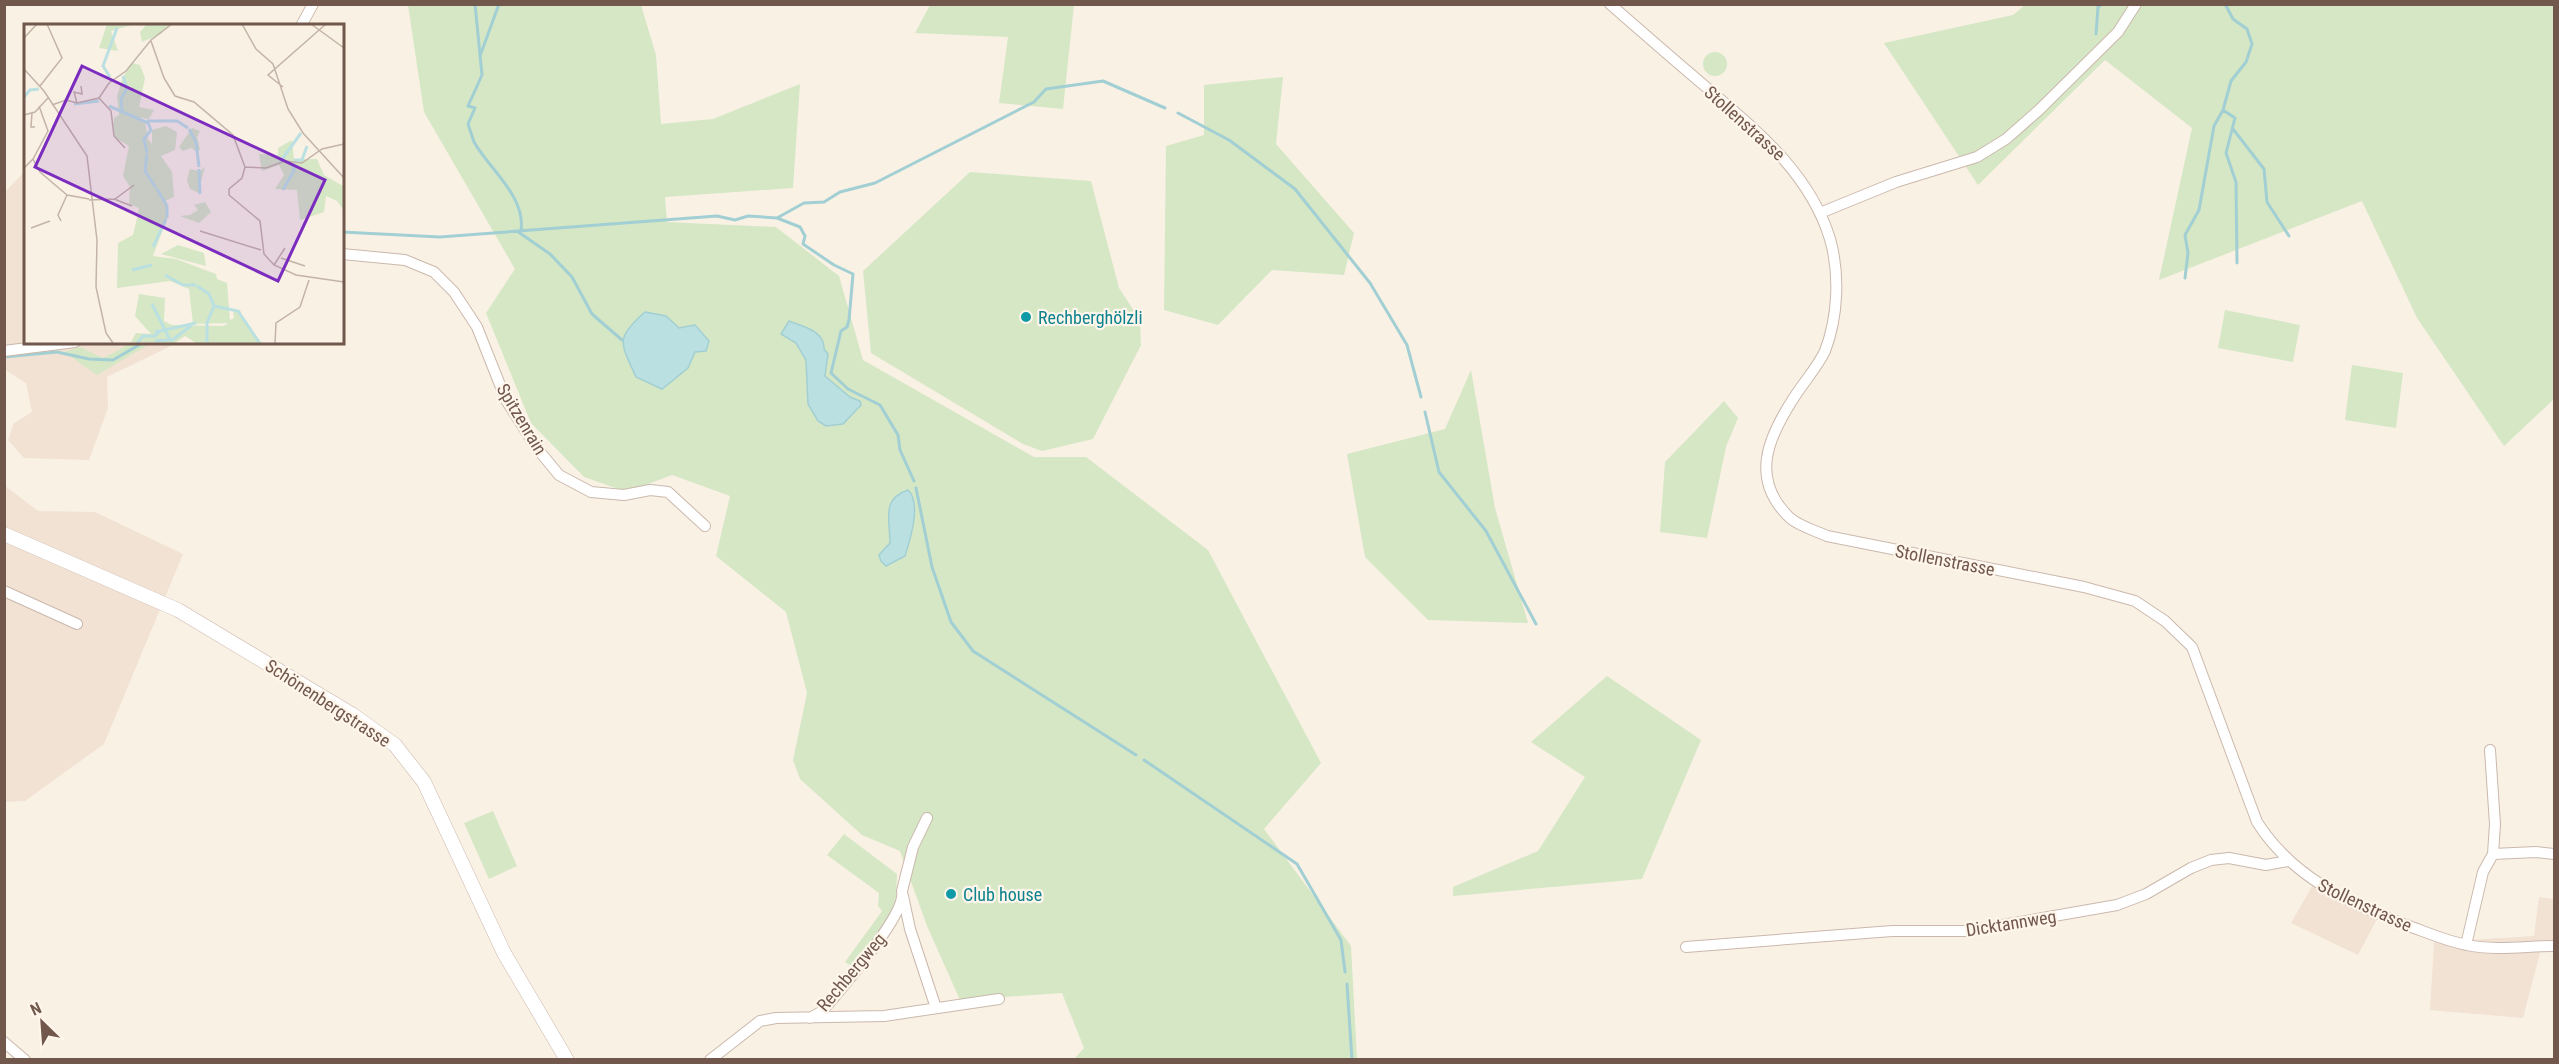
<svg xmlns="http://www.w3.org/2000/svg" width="2559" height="1064" font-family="'Roboto Condensed',sans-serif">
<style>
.residential{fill:#f1e2d4}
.green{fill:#d5e7c5}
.water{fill:#bbe0e2;stroke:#a2cfd3;stroke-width:1.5}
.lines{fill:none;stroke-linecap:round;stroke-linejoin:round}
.stream{stroke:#a2cfd3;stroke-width:3}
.minor-casing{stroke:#cbb8ac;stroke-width:12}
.tertiary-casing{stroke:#cbb8ac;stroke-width:15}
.minor{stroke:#fff;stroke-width:10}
.tertiary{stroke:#fff;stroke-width:14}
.culture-dot{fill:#0f9aa8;stroke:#fef5eb;stroke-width:2}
.labels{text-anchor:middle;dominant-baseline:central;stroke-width:4.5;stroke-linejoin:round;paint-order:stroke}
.street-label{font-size:18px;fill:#71574c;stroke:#fef5eb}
.culture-label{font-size:18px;fill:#0d838f;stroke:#fef5eb;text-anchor:start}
.inset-river{fill:none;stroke:#bbe0e2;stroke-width:3}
.inset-road{fill:none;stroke:#c3b3a8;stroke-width:1.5}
.view{fill:#7b2cbf;fill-opacity:0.15;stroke:#7b2cbf;stroke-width:3}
.inset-edge{fill:none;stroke:#71574c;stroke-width:3}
</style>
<rect width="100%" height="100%" fill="#faf1e5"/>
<path class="residential" d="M25,171L26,342H179L107,377L108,408L89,460L24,458L8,440L14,423L32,412L26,383L5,370L4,193Z
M4,485L38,511L95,512L183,554L104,744L25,801L5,802Z
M2318,876L2379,915L2358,955L2291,923Z
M2539,897L2554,899V945L2541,949L2523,1018L2430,1010L2434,942L2534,936Z"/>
<path class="green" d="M408,5H641L656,55L661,124L713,119L800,84L793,188L665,197L667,222L776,227L839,276L863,360L1034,457H1086L1208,550L1321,763L1264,829L1351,946L1357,1059H1074L1084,1048L1062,993L960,1000L927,926L900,851L862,835L800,779L793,760L807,693L786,612L716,556L730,496L672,475L627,492L584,477L531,423L486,313L515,269L424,112Z
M930,5H1074L1063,109L999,103L1008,37L915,33Z
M2025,5H2554V399L2504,446L2417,318L2362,201L2159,280L2192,128L2105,60L1978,185L1884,43L2013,15Z
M1703 64a12 12 0 1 1 24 0a12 12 0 1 1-24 0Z
M1283,77L1276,144L1354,233L1344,275L1272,270L1218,325L1164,310L1166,146L1204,135V85Z
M970,172L1091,181L1119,288L1140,320L1141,345L1093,439L1042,451L1023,444L871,353L863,271Z
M2225,310L2300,325L2293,362L2218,348Z
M134,342H153L97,375L64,352L80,347L103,358Z
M2352,365L2403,373L2396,428L2345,420Z
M1471,370L1495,508L1528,623L1428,620L1365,557L1347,454L1445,429Z
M1724,401L1738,418L1726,447L1707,538L1660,532L1665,462Z
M1607,676L1701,740L1642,879L1453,896V887L1538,851L1585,777L1531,742Z
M493,811L517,866L489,879L464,823Z
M844,834L897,874L896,899L891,918L853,967L845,962L882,911L878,906L879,893L827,855Z"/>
<path class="water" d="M645,312L666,316L679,328L695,325L709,341L706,351L695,352L688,368L662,389L636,377C621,343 614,339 645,312Z
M789,321C804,327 825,331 824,349L828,354L825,376L850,397L860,401L861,405L843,424L826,426L818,421L808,404L806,360L796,343L781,334Z
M908,490C922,503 910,540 905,556L886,566L881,561L879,555L890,543C890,519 881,499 908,490Z"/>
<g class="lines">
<path class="stream" d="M475,4L482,75L468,106L475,108L468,124C470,130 472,136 474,142C489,169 526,196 521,231
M2225,4L2233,19L2247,29L2252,44L2246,62L2231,81L2223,110L2235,118L2226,153L2236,182L2237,263
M2096,34L2098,7L2102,4
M480,56L499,4
M1178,113L1229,140L1295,189L1370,283L1407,345L1421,397
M2233,129L2264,169L2267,202L2289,236
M777,218L804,203L824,202L840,192L875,183L1034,102L1046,89L1103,81L1165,108
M517,231L550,254L572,277L592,314L622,340
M342,232L440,237L717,216L735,220L748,216L777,218L800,227L805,236L803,244L834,265L853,274L849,320L847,327L841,331L831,373L848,389L880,405L898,435L900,450L914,481
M2185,278L2188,253L2185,235L2199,210L2214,126L2223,110
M4,357L57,352L89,359L113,360L144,342
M1425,412L1439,472L1486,531L1536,624
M916,488L932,567L951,622L973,651L1136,755
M1144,760L1297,864L1341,940L1345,972
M1347,984L1352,1060"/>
<g class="minor-casing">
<path id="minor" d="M1610,4C1642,32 1674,60 1706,87C1756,130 1810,173 1830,239C1840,274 1838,317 1825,351C1818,366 1804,382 1795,396C1768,437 1749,479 1790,518C1799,526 1816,531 1827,536L2084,587L2135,601L2165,621L2192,647L2257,822C2292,877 2347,902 2406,925C2426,932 2446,941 2467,945C2495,951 2526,946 2554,946
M301,26L313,4
M1820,213L1896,182L1977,157L2006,139L2039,110L2118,32L2136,4
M342,254L405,260L434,272L454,292L477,327L506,400L536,447L559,475L591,492L624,495L650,490L668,492L705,526
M4,351L75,342
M4,591L77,624
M2493,854L2536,852L2554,854
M903,896L910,929L936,1008
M2466,945L2483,872L2493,854L2495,824L2490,750
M1686,947L1892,931H1969L2117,905L2146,894L2191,868L2211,860L2229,858L2266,865L2288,861
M810,1018L821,1012L832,1000C847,981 907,913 902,891L913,847L927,818
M4,1042L25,1060
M710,1060L760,1021L776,1018L884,1016L999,999"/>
</g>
<g class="tertiary-casing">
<path id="tertiary" d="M4,534L178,610L353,715L395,745L424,782L504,953L567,1060"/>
</g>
<use href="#minor" class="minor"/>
<use href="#tertiary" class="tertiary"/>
</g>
<g class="culture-dot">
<circle cx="1026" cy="317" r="6"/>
<circle cx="951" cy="894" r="6"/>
</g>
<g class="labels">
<g class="street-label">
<text transform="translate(1745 123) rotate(42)">Stollenstrasse</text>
<text transform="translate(522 419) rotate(59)">Spitzenrain</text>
<text transform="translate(1945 560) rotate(11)">Stollenstrasse</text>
<text transform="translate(328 703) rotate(33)">Schönenbergstrasse</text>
<text transform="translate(2365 905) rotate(25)">Stollenstrasse</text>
<text transform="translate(2011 923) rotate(-9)">Dicktannweg</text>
<text transform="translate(851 972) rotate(-50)">Rechbergweg</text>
</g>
<g class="culture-label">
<text x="1038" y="317">Rechberghölzli</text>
<text x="963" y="894">Club house</text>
</g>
</g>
<g transform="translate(24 24)">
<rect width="320" height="320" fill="#faf1e5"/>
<path d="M83,0H111L87,7L94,27L75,24ZM123,0H145V1L137,10L118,18L116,8ZM108,39L116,41L121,54L115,83L130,86L125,95L111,93L121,98L124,115L128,120V106L142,102L153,108L151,126L137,132L148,148L150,173L141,177L144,192L129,232L152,235L192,250L193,255L203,259L206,296L210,294L209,286H216L221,299L238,319H172L161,312L151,319L107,318L112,309L127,310L111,292L115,270L141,274L140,297L148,301L200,302L204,299L169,300L165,265L146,257L93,264L94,219L109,211L114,190L115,184L105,180L106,163L99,152L105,122L92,114L89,106L90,94L95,91L93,72L99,53ZM168,104L176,107L173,113L176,125L173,128L167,124L159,127L155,123ZM268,116L270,135H293L300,151L319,162V185L313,177L302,172L300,188L276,196L273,166L251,165L260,151L255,141L238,147L235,130L254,131V124ZM181,143L177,157L175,169L166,165L163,156L166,145L176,147ZM181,178L187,188L175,199L156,192L166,191L174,186L170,181ZM154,221L180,229L182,242L137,230Z" fill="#d5e7c5"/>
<path class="inset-river" d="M86,53L79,42L93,4M0,73L6,66L15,65M50,80L75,77M85,82L124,99L127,106L120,115L123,129M98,86L97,75L103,64L99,52M123,97H153L164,104M165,105L172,118L175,143M123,130L121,147L132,164M270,136H278L283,122M256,138L277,109M175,145L176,170M133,165L143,182V194M259,166L270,146L269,139M129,223L142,195M108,246L128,241M141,251L159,261H172M173,262L185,270L190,282L183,299V318M128,280L146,316L131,317M190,282L214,287L235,318M131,308L172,299M147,317L168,301M113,319L119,312H131L136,307"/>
<path class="inset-road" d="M218,0L232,25L249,40L264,85L279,109L320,154M287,0L320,24M0,14L13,0M127,17L140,54L151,72L170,78L209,111L221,143L218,154L205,165V171L236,197L240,230L250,241L272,251L320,258M0,45L20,67L63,132L73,216L72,263L82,309L89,319M16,62L38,34L23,0M259,63L244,51L302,0M75,74L87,87L90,112L101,124M53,79L50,68L58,70L57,62M28,81L42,76L53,79L75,74L85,59L102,47L127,16L148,0M8,89L7,103H11M0,91L11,88L24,74M9,135L16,148L43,171M221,143L242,144L261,137L278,139L298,125L320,120M0,144L9,135L24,107L15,82M43,171L65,175M90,175L108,182M65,176L91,175L110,161M37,197L34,191L43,171M7,204L26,197M176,207L237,226M257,234L281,242M250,241L261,224M251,319L252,299L276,283L285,256"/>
<path class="view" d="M58,42L301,156L254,257L11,143Z"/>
<rect width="320" height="320" class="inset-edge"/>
</g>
<rect width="2559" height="1064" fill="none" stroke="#71574c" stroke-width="12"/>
<g transform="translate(42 1022) rotate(335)" stroke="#fef5eb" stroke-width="4.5" paint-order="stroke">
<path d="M0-4.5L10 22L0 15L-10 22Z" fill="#71574c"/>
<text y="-9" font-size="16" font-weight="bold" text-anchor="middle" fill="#71574c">N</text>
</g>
</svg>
